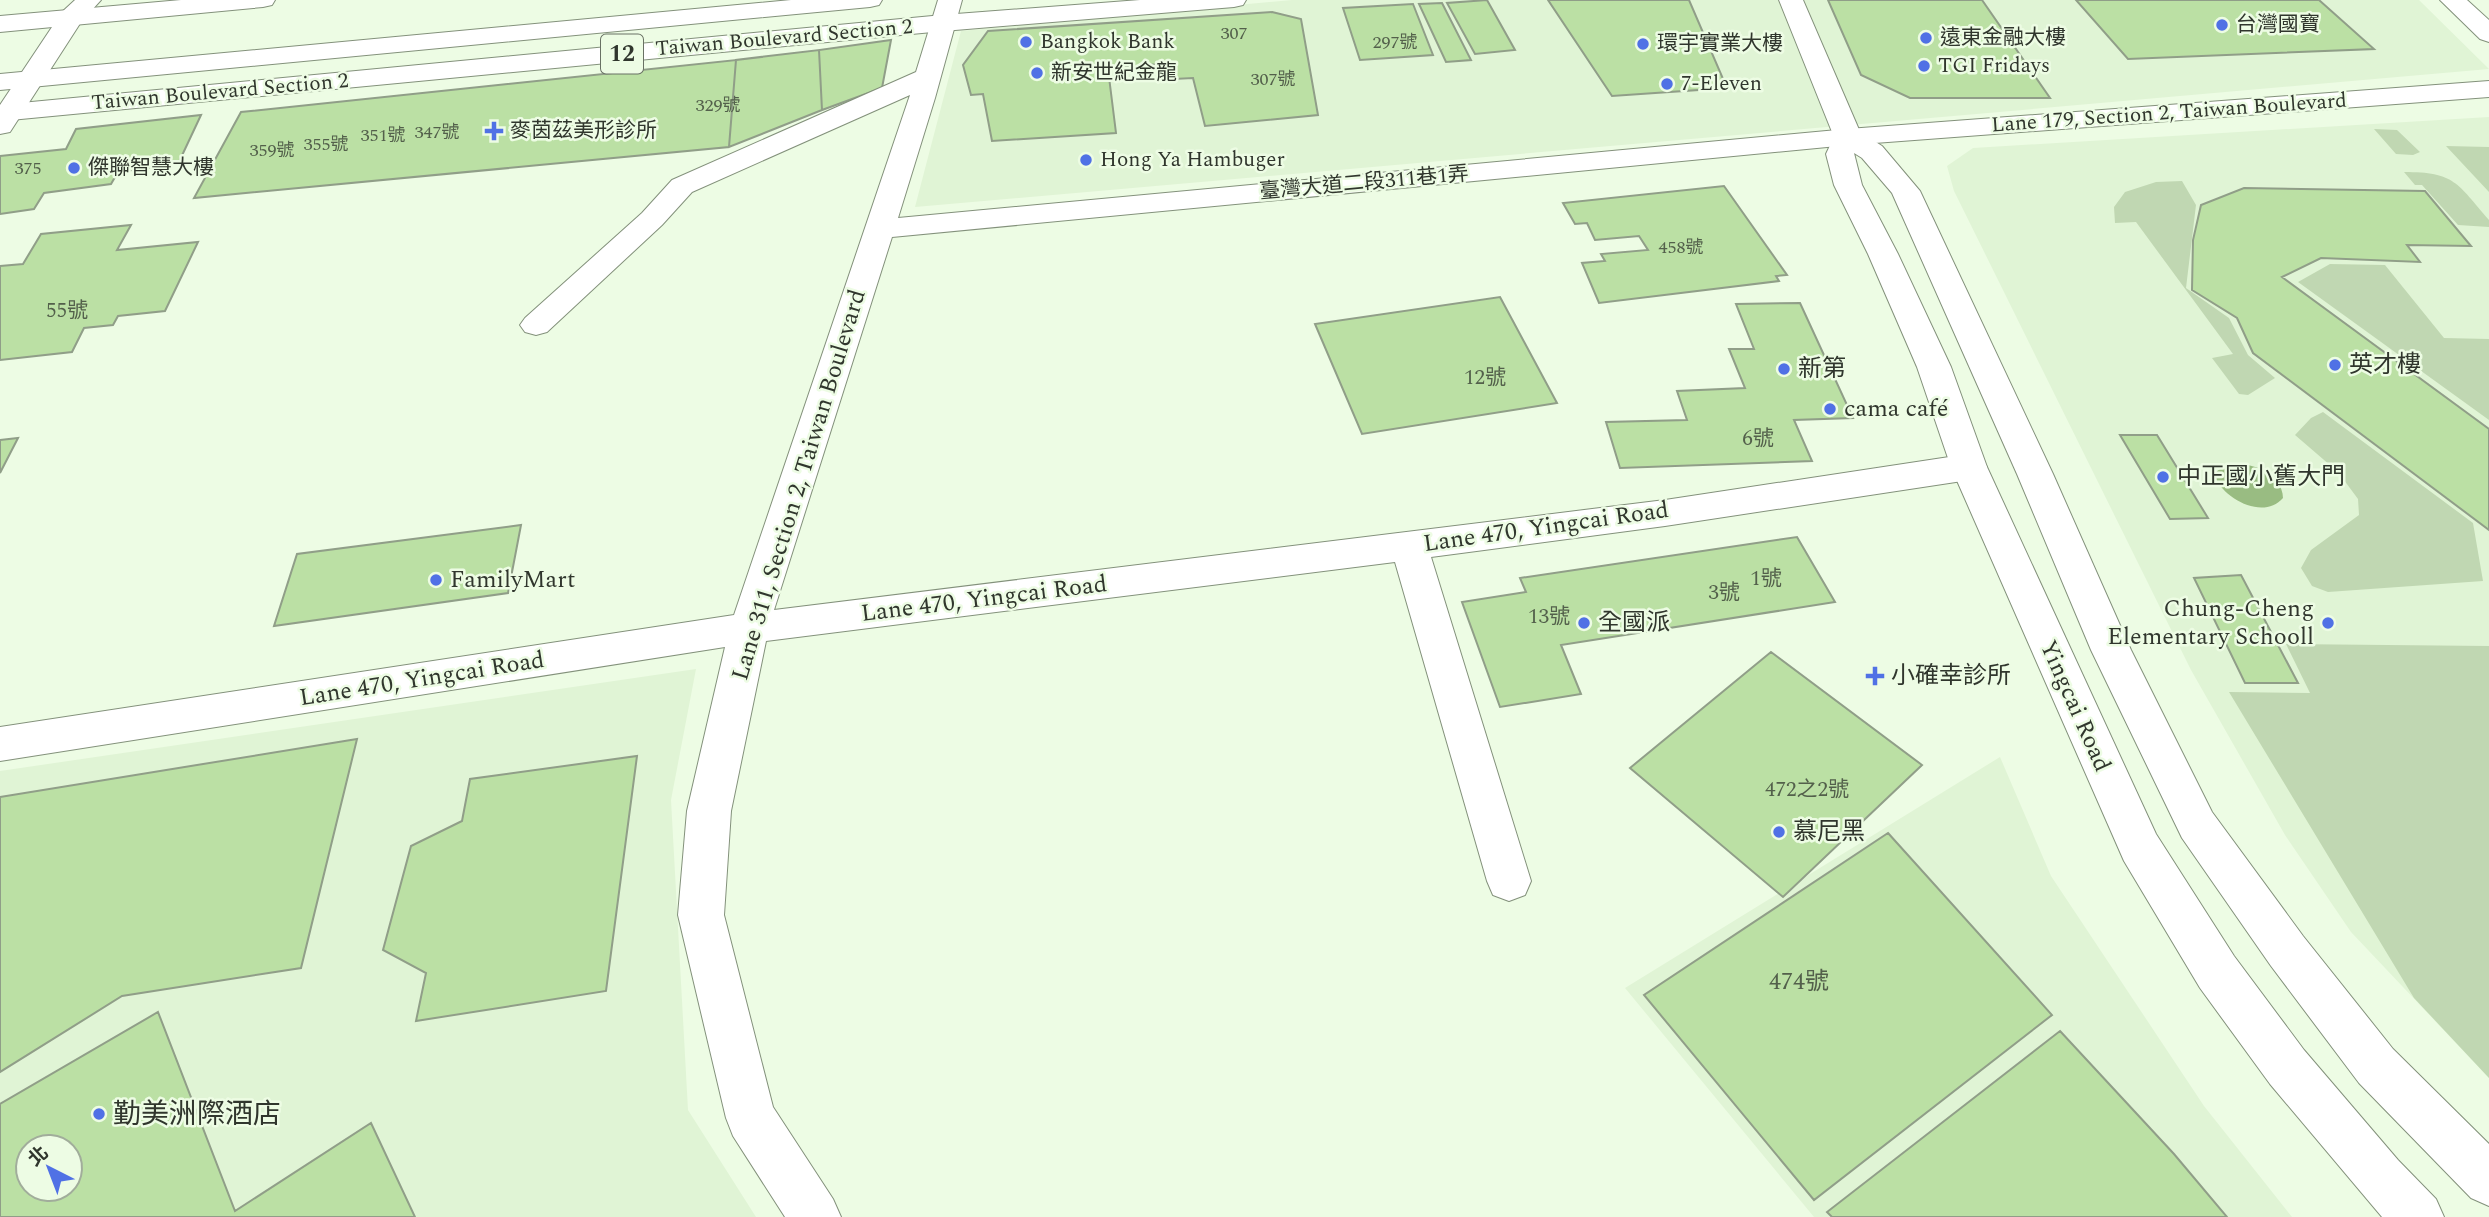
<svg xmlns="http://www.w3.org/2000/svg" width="2489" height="1217" font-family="Spectral,'Noto Sans TC',serif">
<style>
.built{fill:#e0f4d5;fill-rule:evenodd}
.green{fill:#c0d7b2}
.water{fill:#99bc82}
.building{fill:#bbe0a4;stroke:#909e88;stroke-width:2;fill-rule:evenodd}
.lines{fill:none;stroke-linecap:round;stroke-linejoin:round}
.minor-casing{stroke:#83917b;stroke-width:2}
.major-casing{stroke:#83917b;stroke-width:2}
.minor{fill:#fff;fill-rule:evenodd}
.major{fill:#fff;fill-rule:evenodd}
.poi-dot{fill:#5071e5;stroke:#edfce4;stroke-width:2.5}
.labels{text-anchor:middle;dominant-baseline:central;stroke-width:5;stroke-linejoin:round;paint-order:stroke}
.far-number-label{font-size:18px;fill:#53604b}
.far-poi-label{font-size:21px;fill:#30362d;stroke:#edfce4;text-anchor:start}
.far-street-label{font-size:21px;fill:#30362d;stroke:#edfce4}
.number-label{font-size:21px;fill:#53604b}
.shield{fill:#edfce4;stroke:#697164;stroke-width:2}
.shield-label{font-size:23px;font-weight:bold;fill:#30362d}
.poi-label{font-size:24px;fill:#30362d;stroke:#edfce4;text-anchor:start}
.street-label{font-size:24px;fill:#30362d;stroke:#edfce4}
.near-number-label{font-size:24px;fill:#53604b}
.near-poi-label{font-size:28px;fill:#30362d;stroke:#edfce4;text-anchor:start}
</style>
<rect width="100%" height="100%" fill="#edfce4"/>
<path class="built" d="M1292,0H2419L2489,69L915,207L961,31Z
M2489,117V1078L2351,932L2285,835L2191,670L1954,191L1947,166L1973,148Z
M696,669L671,800L688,1110L756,1217H0V771ZM28,1147H70V1189H28Z
M2000,757L2051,876L2204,1106L2292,1217H1814L1625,988Z"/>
<path class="green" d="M2374,129L2397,130L2420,152L2413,155L2396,154Z
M2446,146L2489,147V192Z
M2404,172C2455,172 2457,183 2489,220V227L2458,225L2422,185H2415Z
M2182,181L2196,205L2186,288L2229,318L2248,355L2275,378L2248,395L2239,394L2212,358L2233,354L2136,222L2115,223L2114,207L2125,192L2156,182Z
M2330,264L2385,265L2444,338L2489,339V420L2298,282Z
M2323,412L2473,523L2483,581L2328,592L2312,586L2301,568L2311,550L2359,515L2358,499L2338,472L2295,435L2311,418Z
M2286,644L2489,646V1078L2414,998L2229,692L2310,693Z"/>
<path class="water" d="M2228,463C2250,462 2282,472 2283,498C2264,520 2225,500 2215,477L2216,472Z"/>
<path class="building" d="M1487,0L1515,50L1475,54L1447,3Z
M1548,0H1689L1727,88L1612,96Z
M1828,0H1982L2050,98H1910L1861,75Z
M2076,0H2319L2374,49L2128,59Z
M1442,3L1471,60L1446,62L1419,4Z
M1413,4L1433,55L1360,60L1343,8Z
M1272,12L1301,19L1318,115L1205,126L1193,78L1174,79L1169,63L1108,69L1116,133L992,141L983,94L971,95L963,65L988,31Z
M891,40L882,88L822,110L819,50Z
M819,50L822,110L729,147L736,60Z
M736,60L729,147L194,198L241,112Z
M201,115L178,164L118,172L111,184L44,193L34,209L0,214V156L66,149L76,129Z
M1724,186L1787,275L1776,276L1779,281L1599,303L1582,263L1605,261L1601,254L1648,250L1639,236L1595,240L1587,223L1575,224L1563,203Z
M2244,188L2425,191L2471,246L2407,245L2420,262L2321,258L2282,277L2489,429V530L2253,353L2237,318L2192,290L2193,240L2201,205Z
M131,225L117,250L198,242L165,311L118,316L113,325L84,328L72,352L0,360V266L23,264L41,234Z
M1500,297L1557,403L1362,434L1315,324Z
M1800,303L1853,418L1794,420L1812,461L1620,468L1606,422L1687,420L1677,391L1745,388L1729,349H1754L1736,304Z
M2120,435H2157L2208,518L2170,519Z
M18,438L0,473V440Z
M521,525L508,593L274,626L297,554Z
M1797,537L1835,602L1561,645L1581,694L1500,707L1462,602L1526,592L1520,578Z
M2241,575L2298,683H2245L2194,578Z
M1771,652L1922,765L1783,897L1630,768Z
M357,739L301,968L122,996L0,1072V797Z
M637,756L606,991L416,1021L426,973L383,950L411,846L462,821L470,779Z
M1888,833L2052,1015L1814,1200L1644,995Z
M158,1012L235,1211L371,1123L415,1217H0V1104ZM28,1147H70V1189H28Z
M2060,1031L2174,1154L2227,1217H1832L1827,1212Z"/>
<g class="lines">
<g class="minor-casing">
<path id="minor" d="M75,0H101L81,22L10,132L0,134V105L62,12Z
M938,0H962L935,98L898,218L1848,129L2489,81V97L1848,145L892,237L774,610L1665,500L1969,454L1981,458L1987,467L1981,476L1969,480L1665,526L1431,557L1531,881L1525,895L1509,901L1493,895L1487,881L1395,562L766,641L731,811L724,915L773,1107L833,1199L841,1217H785L733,1136L726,1118L678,915L687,811L725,647L0,761V727L734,615L910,95L692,192L662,225L547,332L536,335L525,332L520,325L525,318L642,213L672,180L916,72Z
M2440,0H2467L2489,20V42L2480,39Z"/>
</g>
<g class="major-casing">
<path id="major" d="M181,0H275L272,5L263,7L0,32V16Z
M791,0H882L879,5L870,7L0,90V74Z
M1140,0H1246L1243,5L1234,7L943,31L0,121V105L943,15Z
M1779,0H1803L1860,132L1882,146L1920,191L2053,474L2131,650L2212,812L2303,936L2393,1049L2489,1144V1206L2471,1198L2359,1083L2271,966L2182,838L2091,650L2017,474L1892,193L1862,158L1854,153L1862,185L1898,254L1951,367L1987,467L2156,834L2234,956L2304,1050L2398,1160L2436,1199L2444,1217H2382L2270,1084L2200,988L2124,861L1951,467L1917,367L1868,254L1834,185L1826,154L1834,137Z"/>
</g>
<use href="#minor" class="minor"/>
<use href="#major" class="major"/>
</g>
<g class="poi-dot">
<circle cx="2222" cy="25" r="7"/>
<circle cx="1926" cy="38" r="7"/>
<circle cx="1026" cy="42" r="7"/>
<circle cx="1643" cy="44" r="7"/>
<circle cx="1924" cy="66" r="7"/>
<circle cx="1037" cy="73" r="7"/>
<circle cx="1667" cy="84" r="7"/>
<path d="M490.5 120.5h7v7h7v7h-7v7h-7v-7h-7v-7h7z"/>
<circle cx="1086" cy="160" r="7"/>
<circle cx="74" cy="168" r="7"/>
<circle cx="2335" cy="365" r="7"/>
<circle cx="1784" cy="369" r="7"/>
<circle cx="1830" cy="409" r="7"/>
<circle cx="2163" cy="477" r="7"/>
<circle cx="436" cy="580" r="7"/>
<circle cx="1584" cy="623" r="7"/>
<circle cx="2328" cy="623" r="7"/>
<path d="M1871.5 665.5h7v7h7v7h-7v7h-7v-7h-7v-7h7z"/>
<circle cx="1779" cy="832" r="7"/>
<circle cx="99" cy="1114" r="7"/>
</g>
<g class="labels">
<g class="far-number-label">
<text x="1234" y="33">307</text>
<text x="1395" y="42">297號</text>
<text x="1273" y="79">307號</text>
<text x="718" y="105">329號</text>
<text x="437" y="132">347號</text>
<text x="383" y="135">351號</text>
<text x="326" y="144">355號</text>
<text x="272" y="150">359號</text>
<text x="28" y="168">375</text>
<text x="1681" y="247">458號</text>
</g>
<g class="far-poi-label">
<text x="2236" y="25">台灣國寶</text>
<text x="1940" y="38">遠東金融大樓</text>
<text x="1040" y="42">Bangkok Bank</text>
<text x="1657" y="44">環宇實業大樓</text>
<text x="1938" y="66">TGI Fridays</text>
<text x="1051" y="73">新安世紀金龍</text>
<text x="1681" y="84">7-Eleven</text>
<text x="510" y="131">麥茵茲美形診所</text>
<text x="1100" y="160">Hong Ya Hambuger</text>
<text x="88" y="168">傑聯智慧大樓</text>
</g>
<g class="far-street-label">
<text transform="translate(784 38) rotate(-5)">Taiwan Boulevard Section 2</text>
<text transform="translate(220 92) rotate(-5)">Taiwan Boulevard Section 2</text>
<text transform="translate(2169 113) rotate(-4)">Lane 179, Section 2, Taiwan Boulevard</text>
<text transform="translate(1364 183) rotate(-5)">臺灣大道二段311巷1弄</text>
</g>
<g class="number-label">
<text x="67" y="311">55號</text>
<text x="1485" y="378">12號</text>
<text x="1758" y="439">6號</text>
<text x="1766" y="579">1號</text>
<text x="1724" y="593">3號</text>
<text x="1549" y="617">13號</text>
<text x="1807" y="790">472之2號</text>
</g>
<rect class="shield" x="601" y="34.5" width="42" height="39" rx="5"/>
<g class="shield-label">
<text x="622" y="54">12</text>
</g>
<g class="poi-label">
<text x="2349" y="365">英才樓</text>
<text x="1798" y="369">新第</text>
<text x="1844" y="409">cama café</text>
<text x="2177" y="477">中正國小舊大門</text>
<text x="450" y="580">FamilyMart</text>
<text x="2314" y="609" text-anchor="end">Chung-Cheng<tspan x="2314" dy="28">Elementary Schooll</tspan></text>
<text x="1598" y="623">全國派</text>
<text x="1891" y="676">小確幸診所</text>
<text x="1793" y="832">慕尼黑</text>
</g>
<g class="street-label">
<text transform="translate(799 485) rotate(-73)">Lane 311, Section 2, Taiwan Boulevard</text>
<text transform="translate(1546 527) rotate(-8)">Lane 470, Yingcai Road</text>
<text transform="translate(984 599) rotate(-7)">Lane 470, Yingcai Road</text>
<text transform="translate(422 679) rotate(-9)">Lane 470, Yingcai Road</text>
<text transform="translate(2075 706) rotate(66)">Yingcai Road</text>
</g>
<g class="near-number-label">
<text x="1799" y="982">474號</text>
</g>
<g class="near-poi-label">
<text x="113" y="1114">勤美洲際酒店</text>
</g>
</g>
<g transform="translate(49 1168) rotate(318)"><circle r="33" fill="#edfce4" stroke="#a1ad9b" stroke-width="2"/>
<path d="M0-5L12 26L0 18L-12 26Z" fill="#5071e5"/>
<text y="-10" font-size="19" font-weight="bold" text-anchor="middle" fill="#30362d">北</text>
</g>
</svg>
